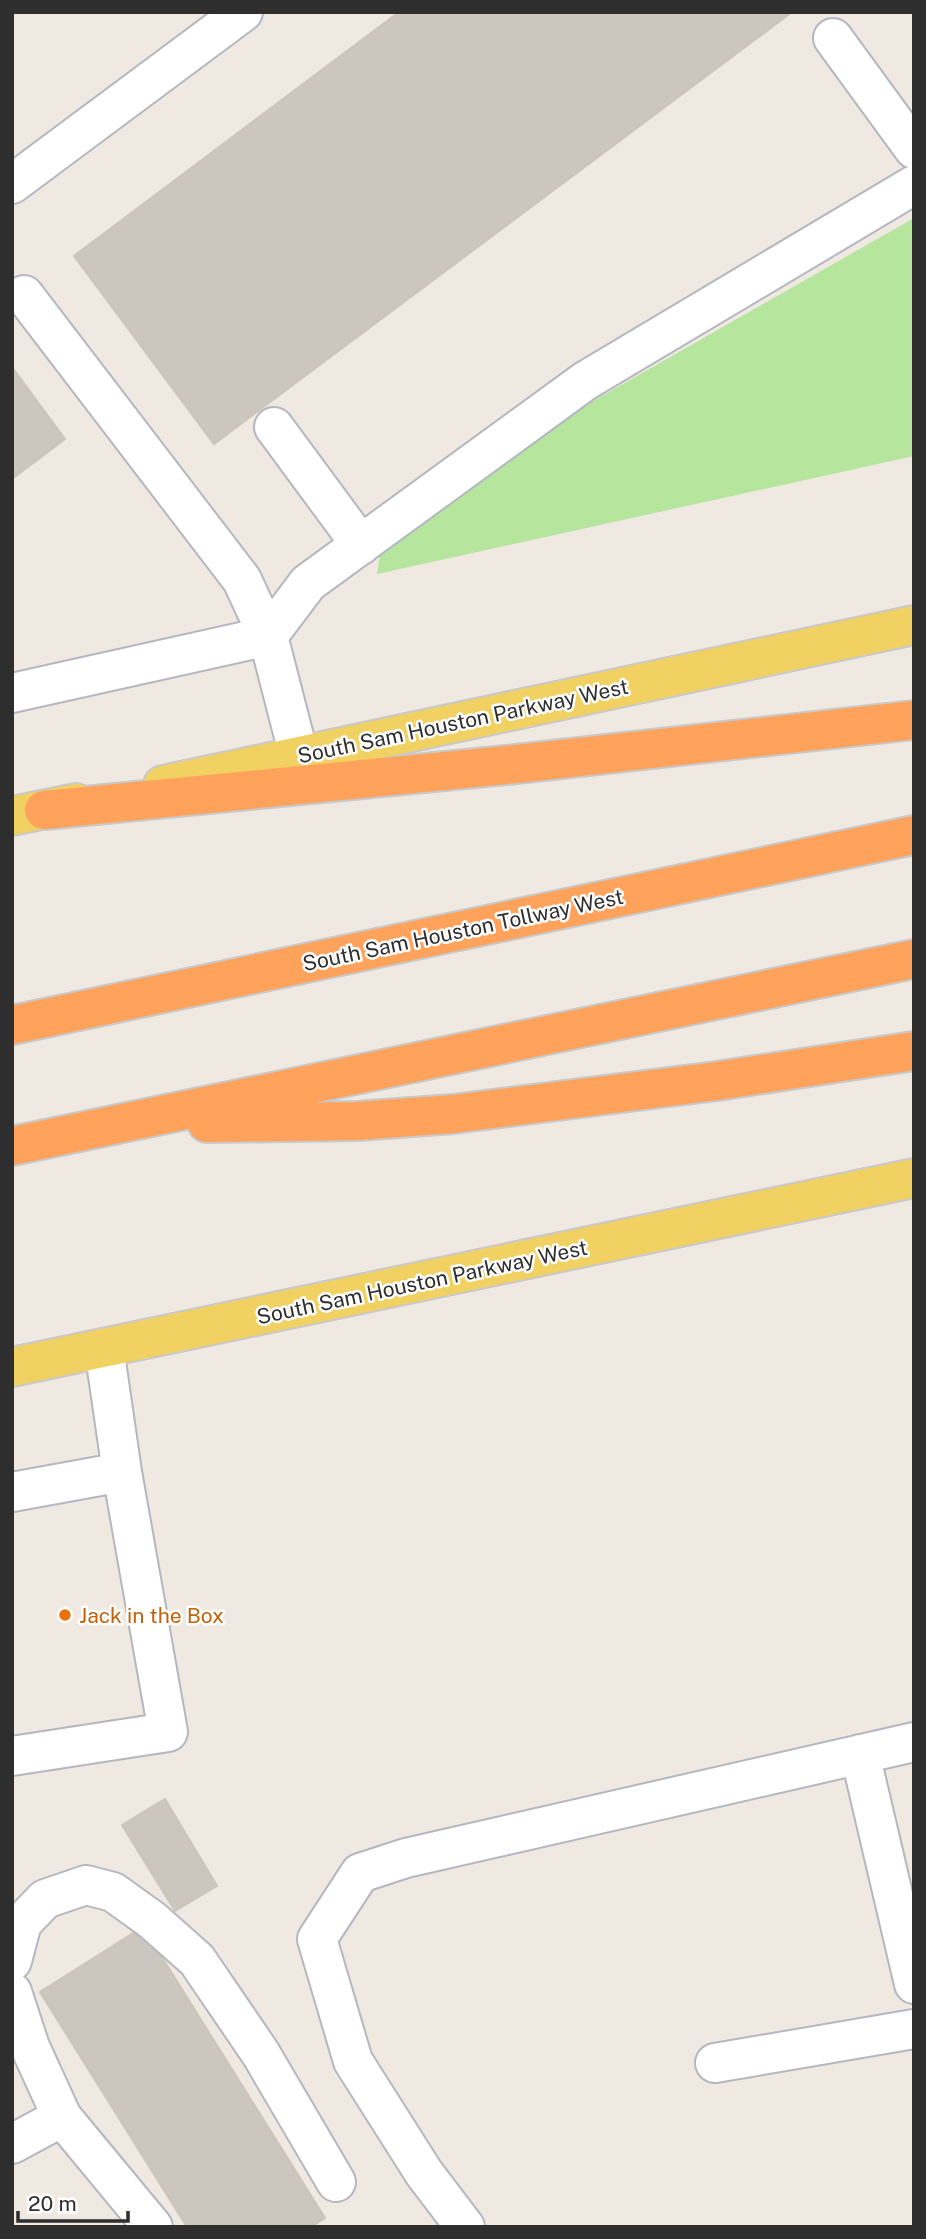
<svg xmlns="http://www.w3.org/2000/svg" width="926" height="2239" font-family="'Public Sans',sans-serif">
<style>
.green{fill:#b6e59e}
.building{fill:#cbc7bf;stroke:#cbc5ba;stroke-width:2}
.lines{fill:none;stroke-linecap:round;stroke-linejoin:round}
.minor-casing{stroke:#b4b7c1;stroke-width:42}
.major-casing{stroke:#c9c9c9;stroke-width:42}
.highway-casing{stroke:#c9c9c9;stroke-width:42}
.minor{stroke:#fff;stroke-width:38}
.major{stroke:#f2d163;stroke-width:38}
.highway{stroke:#ffa35c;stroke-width:38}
.food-dot{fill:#e8710a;stroke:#fff;stroke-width:2.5}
.labels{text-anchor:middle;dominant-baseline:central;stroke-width:5;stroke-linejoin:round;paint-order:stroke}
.street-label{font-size:21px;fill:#2e2e2e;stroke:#fff}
.food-label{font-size:21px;fill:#c56008;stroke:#fff;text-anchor:start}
</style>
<rect width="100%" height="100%" fill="#efe9e1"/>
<path class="green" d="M914,218V456L377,574L386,519Z"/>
<path class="building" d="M399,12H792L214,444L74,256Z
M12,367L65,439L12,479Z
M165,1799L217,1886L175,1911L122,1825Z
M143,1927L325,2218L311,2227H187L40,1992Z"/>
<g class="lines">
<g class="minor-casing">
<path id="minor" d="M833,38L914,149
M12,184L243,12
M24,295L242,580L268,636L308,583L585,381L914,185
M274,427L361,545
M12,693L268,636L299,756
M12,1492L122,1472
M860,1754L914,1984
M12,1756L168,1732L122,1472L104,1348
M12,1961L22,1923L45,1899L86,1885L113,1892L152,1920L197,1960L261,2054L336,2182
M12,1992L30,2047L62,2117L12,2144
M715,2063L914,2029
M62,2117L153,2227
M465,2227L424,2173L353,2061L317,1939L360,1873L406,1858L914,1742"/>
</g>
<g class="major-casing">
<path id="major" d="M163,785L914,625
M12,816L76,803
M12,1367L914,1178"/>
</g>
<g class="highway-casing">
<path id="highway" d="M44,810L516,764L914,720
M12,1025L914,835
M207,1123L357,1121L453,1114L717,1081L914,1051
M12,1146L914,959"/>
</g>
<use href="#minor" class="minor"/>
<use href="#major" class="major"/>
<use href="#highway" class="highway"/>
</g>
<circle class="food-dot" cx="65" cy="1615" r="7"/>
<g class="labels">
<g class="street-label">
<text transform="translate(463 721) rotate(-12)">South Sam Houston Parkway West</text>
<text transform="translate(463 930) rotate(-12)">South Sam Houston Tollway West</text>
<text transform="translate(422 1282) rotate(-12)">South Sam Houston Parkway West</text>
</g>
<g class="food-label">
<text x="79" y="1615">Jack in the Box</text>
</g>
</g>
<rect width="926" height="2239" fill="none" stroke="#2e2e2e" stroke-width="28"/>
<path d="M18 2211v10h110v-10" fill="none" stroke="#2e2e2e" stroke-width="3.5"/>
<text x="28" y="2211" font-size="21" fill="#2e2e2e" stroke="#ffffff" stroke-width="5" paint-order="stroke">20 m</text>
</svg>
